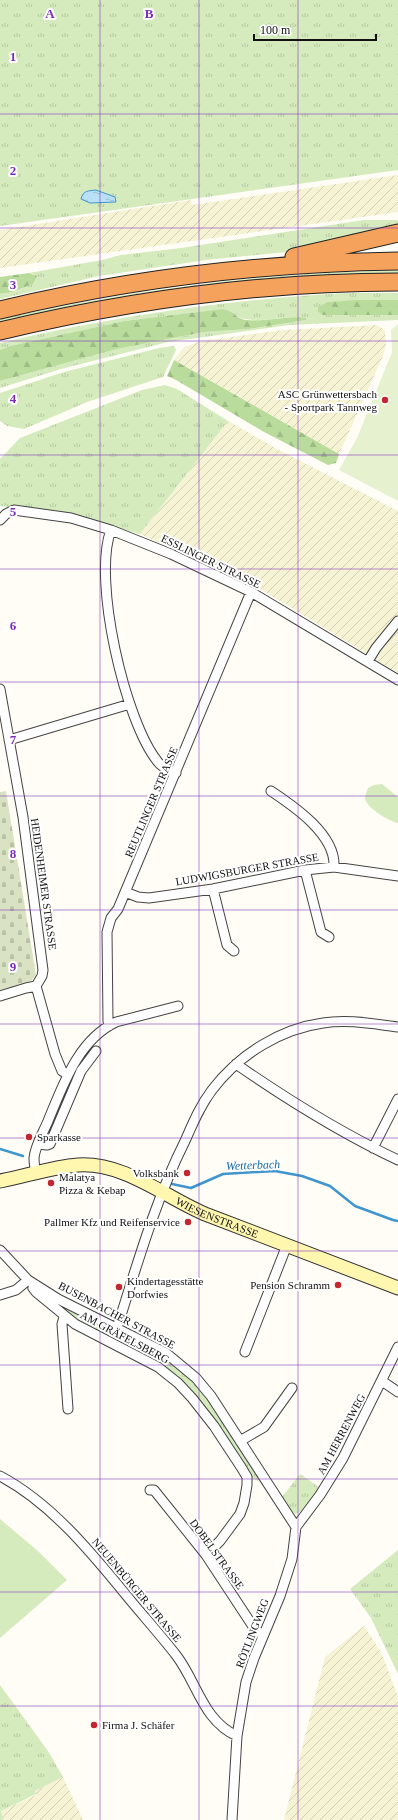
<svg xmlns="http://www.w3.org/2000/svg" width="398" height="1820" font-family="'Times New Roman',serif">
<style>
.farmland{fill:url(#farmland-furrows)}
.grass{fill:url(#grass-tufts)}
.forest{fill:url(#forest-firs)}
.cemetery{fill:url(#cemetery-stones)}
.park{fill:#d5ebbd}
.pitch{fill:#e6f2cf}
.water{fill:url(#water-ripples);stroke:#3f96cf}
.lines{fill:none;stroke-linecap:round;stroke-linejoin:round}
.stream{stroke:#3f96cf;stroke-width:2.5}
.street-casing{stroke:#444;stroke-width:11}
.secondary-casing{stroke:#333;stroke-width:15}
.highway-casing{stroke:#222;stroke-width:19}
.street{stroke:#fff;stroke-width:9}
.secondary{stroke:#fff6b0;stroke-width:13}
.highway{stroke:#f5a25d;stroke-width:17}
.grid{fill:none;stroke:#7b2cbf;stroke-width:1;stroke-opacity:0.55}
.poi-dot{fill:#c4262e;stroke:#fff;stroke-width:1.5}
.labels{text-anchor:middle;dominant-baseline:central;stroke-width:4;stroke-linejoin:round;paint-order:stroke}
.poi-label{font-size:11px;fill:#111;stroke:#fff;text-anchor:end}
.street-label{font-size:11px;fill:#111;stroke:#fff}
.water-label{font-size:12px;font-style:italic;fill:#1768a6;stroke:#fff}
.grid-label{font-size:13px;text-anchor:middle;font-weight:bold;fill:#7b2cbf;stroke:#fff;stroke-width:4;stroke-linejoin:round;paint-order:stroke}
</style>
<defs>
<pattern id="farmland-furrows" width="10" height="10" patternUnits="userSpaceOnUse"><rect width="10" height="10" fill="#f6f3d4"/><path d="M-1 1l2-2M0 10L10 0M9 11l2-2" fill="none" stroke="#d2cfb5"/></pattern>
<pattern id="grass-tufts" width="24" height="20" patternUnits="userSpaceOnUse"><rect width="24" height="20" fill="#d5ebbd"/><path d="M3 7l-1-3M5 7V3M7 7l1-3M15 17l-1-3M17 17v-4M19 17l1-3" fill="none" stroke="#b6c8a1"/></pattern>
<pattern id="forest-firs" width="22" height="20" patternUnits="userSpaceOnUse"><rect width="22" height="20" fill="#b9dc9c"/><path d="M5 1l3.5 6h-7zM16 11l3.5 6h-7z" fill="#9ebc85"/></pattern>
<pattern id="cemetery-stones" width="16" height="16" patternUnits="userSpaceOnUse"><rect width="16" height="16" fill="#d9e3c4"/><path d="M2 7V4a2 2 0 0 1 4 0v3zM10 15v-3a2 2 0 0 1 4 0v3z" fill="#b9c2a7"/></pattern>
<pattern id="water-ripples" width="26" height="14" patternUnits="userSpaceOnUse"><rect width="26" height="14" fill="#b9e0f7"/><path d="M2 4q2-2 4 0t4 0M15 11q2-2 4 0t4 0" fill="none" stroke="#9ebfd3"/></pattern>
</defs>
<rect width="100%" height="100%" fill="#fffdf5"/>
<path class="farmland" d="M398,175V212L0,268V230L191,200L192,205Z
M376,325L382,328L385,332L386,344L383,356L339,454L174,360L184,347L201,341L284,330Z
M228,421L279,450L398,511V673L254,585L140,534Z
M364,1626L382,1654L398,1697V1820H284L325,1657Z
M63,1777L83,1820H4L1,1811L36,1795L35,1791Z"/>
<path class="grass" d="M0,0H398V170L0,226Z
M364,220H398V229L307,250L206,260L99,276L0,299V294L12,292L33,284L34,274L29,273L102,260L121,255L181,248Z
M398,270V273C264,276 131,290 0,323V319C134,290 261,273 398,270Z
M349,293H398V300L327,302L318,307V312L323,315H398V320L289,325L168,342L61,369L0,388V381L117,349L204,332L249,329L306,320V318L299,317C282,317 263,322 246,319C235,318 231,309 217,310L124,321L10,346L0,350V343C115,316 231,299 349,293Z
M174,346L176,350L163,377L87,402L24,429L7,426L0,421V393L64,372L159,348Z
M165,385L177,389L228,421L140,534L59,511L0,506V459L20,438L142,390Z
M44,1295L76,1314L113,1331L109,1339L76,1322Z
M116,1332C132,1341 149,1348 164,1358C207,1387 233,1437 261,1479L258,1481L248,1476L194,1395L112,1341Z
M300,1474L320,1488L300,1512L296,1514L292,1512L282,1497Z
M398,1550V1674L371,1618L350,1589Z
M0,1685L48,1751L63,1777L35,1791L36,1794L1,1811L4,1820H0Z"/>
<path class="forest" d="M29,273L37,276L33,284L12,292L0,294V277Z
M357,300H398V315H323L318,312V307L327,302Z
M223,309C233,311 234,316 242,319C252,323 286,317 299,317L306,318V320L249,329L204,332L117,349L0,381V350L10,346L124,321Z
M174,360L339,454L336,463L328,465L264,432L176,380L167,376Z"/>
<path class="cemetery" d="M6,791L36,975L31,981L0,992V792Z"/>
<path class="park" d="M382,784L398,797V823C390,822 365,807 365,798C365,795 367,791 368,788L374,785Z
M0,1519L39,1552L67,1580L0,1638Z"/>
<path class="pitch" d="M398,324V501L339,470L357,438L388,362L392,353L391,330Z"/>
<path class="water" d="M96,190L115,197L116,202L90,203L81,199C83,190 89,191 96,190Z"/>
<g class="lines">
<path class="stream" d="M0,1149L23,1156
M172,1184L191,1188L223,1174L275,1171L302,1176L330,1186L355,1206L393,1220L398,1221"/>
<g class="street-casing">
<path id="street" d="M0,520L6,514L14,510L71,518L111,530L171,554L251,592L398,680
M111,530C92,579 125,722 158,762C162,768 170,770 176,773
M368,661L376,648L398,621
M0,689L23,817L43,970L42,976L36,986L55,1054L62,1071L67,1074
M9,740L130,704
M271,791C295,807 336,835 334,867
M305,870L321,932L329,937
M213,889L227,945L234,951
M125,892L138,897L149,898L213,889L305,870L334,867L398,876
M0,996L26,988L36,986
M109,1026L108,1021L107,932L111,918L118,909L251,592
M236,1064C288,1100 341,1133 398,1160
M38,1144L47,1145L50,1144L81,1071L96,1051
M373,1148L398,1099
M36,1174C35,1169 34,1163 34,1158C35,1146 43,1133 48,1121C63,1085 78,1040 116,1022L178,1006
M0,1250L28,1280L58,1299L166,1353L196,1378L211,1396L296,1527
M36,1285L33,1288L36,1292L75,1324L158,1367L178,1383L192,1398L214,1426L241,1467L247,1477V1485L244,1503L240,1514L220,1541L206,1555
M0,1295L16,1290L28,1280
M64,1317L62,1324L68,1409
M117,1328C137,1265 155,1201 185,1141C193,1123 200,1106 212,1090C239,1055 279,1029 323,1023C348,1019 373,1024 398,1027
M245,1352L287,1245
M382,1381L398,1392
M240,1441L264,1427L292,1388
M0,1476C53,1504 94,1556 131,1601C146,1619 162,1637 176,1655C197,1682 203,1721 237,1736
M150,1490H154L206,1555L256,1631L263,1634
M232,1820L237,1736L246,1682L254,1658L280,1596L292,1559L296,1527L320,1495L343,1458L398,1347"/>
</g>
<g class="secondary-casing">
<g id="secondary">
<path id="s1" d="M0,1181C26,1176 52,1167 78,1165C124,1162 165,1197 205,1214L398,1288"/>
</g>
</g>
<g class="highway-casing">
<path id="highway" d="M294,257L398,233
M0,310C132,278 262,263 398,261
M0,331C130,300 264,282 398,282"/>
</g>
<use href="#street" class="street"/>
<use href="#secondary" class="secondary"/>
<use href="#highway" class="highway"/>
</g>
<path class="grid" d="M100,0V1820M199,0V1820M298,0V1820M0,114H398M0,228H398M0,341H398M0,455H398M0,569H398M0,682H398M0,796H398M0,910H398M0,1024H398M0,1138H398M0,1251H398M0,1365H398M0,1479H398M0,1592H398M0,1706H398"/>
<g class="poi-dot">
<circle cx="385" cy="400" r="4"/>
<circle cx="29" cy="1137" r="4"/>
<circle cx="187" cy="1173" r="4"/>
<circle cx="51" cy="1183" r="4"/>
<circle cx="188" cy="1222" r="4"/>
<circle cx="338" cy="1285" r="4"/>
<circle cx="119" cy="1287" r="4"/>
<circle cx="94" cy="1725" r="4"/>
</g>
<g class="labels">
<g class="poi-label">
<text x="377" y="394">ASC Grünwettersbach<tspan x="377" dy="13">- Sportpark Tannweg</tspan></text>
<text x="37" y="1137" text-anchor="start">Sparkasse</text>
<text x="179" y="1173">Volksbank</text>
<text x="59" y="1177" text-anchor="start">Malatya<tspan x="59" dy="13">Pizza &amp; Kebap</tspan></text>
<text x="180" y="1222">Pallmer Kfz und Reifenservice</text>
<text x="127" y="1281" text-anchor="start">Kindertagesstätte<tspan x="127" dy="13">Dorfwies</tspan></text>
<text x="330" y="1285">Pension Schramm</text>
<text x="102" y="1725" text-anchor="start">Firma J. Schäfer</text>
</g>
<g class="street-label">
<text transform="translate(211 561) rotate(26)">ESSLINGER STRASSE</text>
<text transform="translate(151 802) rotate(-67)">REUTLINGER STRASSE</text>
<text transform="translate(247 869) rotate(-10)">LUDWIGSBURGER STRASSE</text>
<text transform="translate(44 884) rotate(82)">HEIDENHEIMER STRASSE</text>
<text stroke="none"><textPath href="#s1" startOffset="230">WIESENSTRASSE</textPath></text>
<text transform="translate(117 1315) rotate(28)">BUSENBACHER STRASSE</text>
<text transform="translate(125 1337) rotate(28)">AM GRÄFELSBERG</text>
<text transform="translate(341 1434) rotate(-62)">AM HERRENWEG</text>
<text transform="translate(217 1554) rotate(54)">DOBELSTRASSE</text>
<text transform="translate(137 1590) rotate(50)">NEUENBÜRGER STRASSE</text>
<text transform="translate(252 1633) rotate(-69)">RÖTLINGWEG</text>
</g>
<g class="water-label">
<text transform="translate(253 1165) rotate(-2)">Wetterbach</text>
</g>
</g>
<g class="grid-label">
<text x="50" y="18">A</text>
<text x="149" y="18">B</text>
<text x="13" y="61">1</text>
<text x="13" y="175">2</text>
<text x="13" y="289">3</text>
<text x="13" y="403">4</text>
<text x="13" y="516">5</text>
<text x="13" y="630">6</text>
<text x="13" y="744">7</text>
<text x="13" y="858">8</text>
<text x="13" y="971">9</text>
</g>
<path d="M254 34v6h122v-6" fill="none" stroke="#111111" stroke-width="2"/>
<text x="260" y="34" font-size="12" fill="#111111" stroke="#ffffff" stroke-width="3" paint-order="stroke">100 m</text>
</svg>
